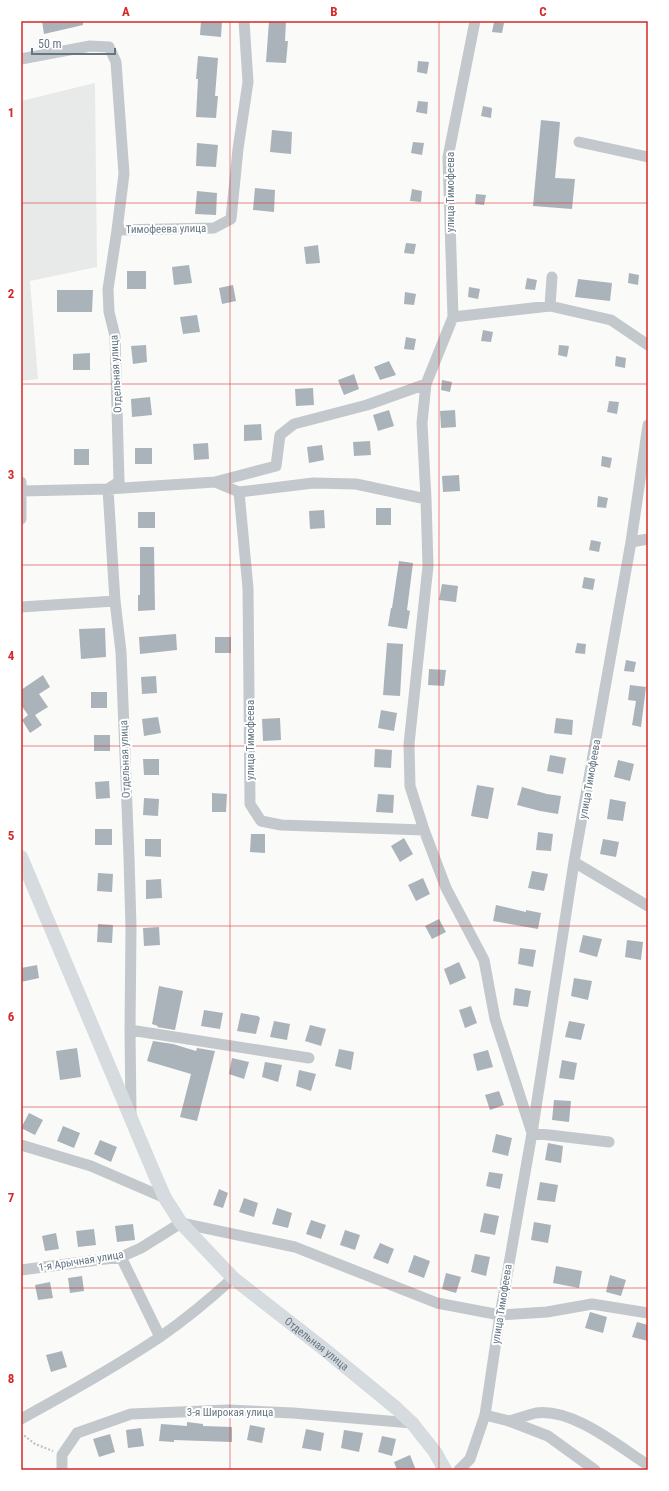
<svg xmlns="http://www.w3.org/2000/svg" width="669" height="1491" font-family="'Roboto Condensed',sans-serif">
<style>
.built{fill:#e8e9e9}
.building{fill:#aab3b9}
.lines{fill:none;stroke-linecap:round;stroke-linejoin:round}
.path{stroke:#bbbfc2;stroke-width:2;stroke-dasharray:2 2;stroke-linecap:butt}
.minor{stroke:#c3c8cc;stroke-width:11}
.major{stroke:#d6dbdf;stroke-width:14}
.grid{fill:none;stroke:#d62828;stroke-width:1;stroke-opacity:0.55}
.labels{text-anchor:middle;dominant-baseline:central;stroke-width:4;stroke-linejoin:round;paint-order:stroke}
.street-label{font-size:11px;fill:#657683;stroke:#fff}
.neatline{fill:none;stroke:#d62828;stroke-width:1.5}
.grid-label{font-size:13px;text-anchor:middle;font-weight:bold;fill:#d62828}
</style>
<rect width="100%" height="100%" fill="#fafaf8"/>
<path class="built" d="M95,83L97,267L30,281L38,379L21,381V101Z"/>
<path class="building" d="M42,21H83V25L44,34Z
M201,21H222L221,37L200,35Z
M269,21H286L285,41H288L286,63L266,62Z
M494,22L504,23L502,33L492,32Z
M198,56L218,58L215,96H218L216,118L196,117L198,79H196Z
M418,61L429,62L427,74L417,72Z
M418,101L428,102L427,114L416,112Z
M483,106L492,108L491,118L481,116Z
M541,120L560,122L555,178L575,179L572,209L533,206Z
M272,130L292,132L291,154L270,152Z
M413,142L424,143L422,155L411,153Z
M197,143L218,145L216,167L196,166Z
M255,188L275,190L274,212L253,210Z
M412,189L422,191L421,202L410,201Z
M197,191L217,193L216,215L195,214Z
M476,194L486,195L484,205L475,204Z
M406,243L416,244L414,254L404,253Z
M318,245L320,263L306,264L304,247Z
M189,265L192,283L174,285L172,267Z
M127,271H146V289H127Z
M629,273L639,275L638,285L628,283Z
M527,278L537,280L535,290L525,289Z
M578,279L612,283L610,301L575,297Z
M233,285L236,301L222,304L219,288Z
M469,287L480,289L478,299L468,297Z
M57,290H93L92,312H57Z
M405,292L416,294L414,305L404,304Z
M197,315L200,332L183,334L180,317Z
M483,330L493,332L491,342L481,341Z
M406,337L416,339L414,350L404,349Z
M146,345L147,362L133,364L131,346Z
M559,345L569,346L567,357L558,355Z
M90,353V370H73V354Z
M616,356L626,358L625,368L615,366Z
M389,361L396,375L380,380L374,367Z
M354,374L359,389L344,395L338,380Z
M442,380L452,382L450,392L441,390Z
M313,388L314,405L296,406L295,389Z
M150,397L152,415L132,417L131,399Z
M609,401L619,402L617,414L607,412Z
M389,410L394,426L378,431L373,415Z
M455,410L456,427L441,428L440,411Z
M261,424L262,440L244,441V425Z
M370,441L371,455L354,456L353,442Z
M208,443L209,459L194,460L193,444Z
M322,445L324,460L309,463L307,447Z
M135,448H152V464H135Z
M74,449H89V465H74Z
M602,456L612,458L610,468L601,466Z
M459,475L460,491L443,492L442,476Z
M598,496L608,498L606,508L597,507Z
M376,508H391V525H376Z
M324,510L325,528L310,529L309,511Z
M138,512H155V528H138Z
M591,540L601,542L599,552L589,550Z
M140,547H154L155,610L138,611V595H140Z
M399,561L413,563L407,610L410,611L407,629L388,626L391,608H392Z
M584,577L595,579L593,590L582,588Z
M442,584L458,586L456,602L439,600Z
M105,628L106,657L81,659L79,629Z
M176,634L177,650L140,654L139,637Z
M215,637H231V653H215Z
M387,643L403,644L400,696L383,695Z
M577,643L586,644L585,654L575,653Z
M626,660L636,662L634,672L624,671Z
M429,669L446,670L444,686L428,685Z
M43,675L50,687L39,694L48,707L35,715L42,725L30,733L22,720L28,715L21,705V690Z
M156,676L157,693L142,694L141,677Z
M630,685L646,687L641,727L632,725L636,701L628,700Z
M91,692H107V708H91Z
M381,710L397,713L394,731L378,728Z
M158,717L161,733L144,736L142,719Z
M280,718L281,740L263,741L262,719Z
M556,718L573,720L572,735L554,733Z
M94,735H110V751H94Z
M375,749L392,750L391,768L374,767Z
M550,755L566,758L563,774L547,771Z
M143,759H159V775H144Z
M618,760L634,764L630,781L614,777Z
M109,781L110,798L96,799L95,782Z
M477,785L494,788L488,819L471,816Z
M522,787L547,794L561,796L558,814L540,811L517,805Z
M212,793L227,794L226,812H212Z
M378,794L394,795L393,813L376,812Z
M144,798L159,799L158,816L143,815Z
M610,799L626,802L623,821L607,819Z
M95,829H112V845H95Z
M538,832L553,834L551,851L536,850Z
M251,834H265V853L250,852Z
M404,838L413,854L400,862L391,846Z
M145,839H161V857L145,856Z
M603,839L619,842L616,857L600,854Z
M532,871L548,874L544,891L528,888Z
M98,873L113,874L112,892L97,891Z
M423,878L430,894L416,901L408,885Z
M161,879L162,898L146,899V880Z
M496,905L526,912V910L541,913L538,929L493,921Z
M439,919L446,932L432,939L425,926Z
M98,924L113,925L112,943L97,942Z
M159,927L160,945L144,946L143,928Z
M583,935L602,939L597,957L579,952Z
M627,940L643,942L641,960L625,957Z
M520,948L536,950L533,967L518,964Z
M459,962L466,978L450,985L444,969Z
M37,965L39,978L21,982V968Z
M574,978L592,981L588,1000L571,996Z
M159,986L183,991L175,1030L157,1027L158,1026L152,1024Z
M515,988L531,991L528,1007L513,1005Z
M471,1006L477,1023L465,1028L459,1010Z
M204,1010L223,1013L220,1029L201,1026Z
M241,1013L258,1016L260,1018L256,1034L237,1031Z
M274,1021L290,1024L287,1040L270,1037Z
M569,1021L585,1024L581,1040L565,1037Z
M310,1025L326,1029L321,1046L305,1041Z
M153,1041L173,1044L196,1051L197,1048L215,1051L197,1121L180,1117L191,1074L147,1061Z
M77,1048L81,1077L60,1080L56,1051Z
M339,1049L354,1052L351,1070L335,1066Z
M488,1050L493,1067L477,1071L473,1054Z
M232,1058L249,1062L244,1079L229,1074Z
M562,1060L577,1063L574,1080L559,1078Z
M265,1062L282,1065L278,1082L262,1077Z
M299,1070L316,1074L311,1091L296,1086Z
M499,1091L504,1105L490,1110L485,1095Z
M554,1100L571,1101L569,1122L552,1120Z
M29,1113L43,1120L35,1135L21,1128Z
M63,1126L80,1133L74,1148L57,1141Z
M496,1134L512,1138L508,1156L492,1152Z
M100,1140L117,1147L111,1162L94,1154Z
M548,1143L563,1146L561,1163L545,1160Z
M489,1172L503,1174L500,1189L486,1186Z
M540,1182L558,1185L555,1202L537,1200Z
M219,1189L228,1193L223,1208L213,1205Z
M244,1198L258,1203L254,1217L239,1212Z
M277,1208L292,1213L288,1228L272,1224Z
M484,1213L499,1216L495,1235L480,1232Z
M311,1220L326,1225L321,1239L306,1234Z
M534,1222L551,1225L548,1243L531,1240Z
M133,1224L135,1240L117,1242L115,1226Z
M94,1229L96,1245L78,1247L76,1231Z
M345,1230L360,1235L355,1250L340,1245Z
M56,1233L59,1249L45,1251L42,1236Z
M380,1243L394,1249L388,1264L373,1258Z
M475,1254L490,1257L486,1276L471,1272Z
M414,1255L430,1261L424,1278L408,1272Z
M556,1266L582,1271L579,1288L553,1283Z
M446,1273L461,1277L456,1293L442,1289Z
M610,1275L626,1280L621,1296L606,1292Z
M82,1276L84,1291L70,1293L68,1278Z
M50,1282L53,1298L38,1300L35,1285Z
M590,1312L607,1317L603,1333L585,1328Z
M637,1322L648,1325V1341L632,1337Z
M62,1351L67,1367L51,1372L46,1355Z
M187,1422L203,1424V1426L232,1427V1442L174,1440V1442L159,1441L161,1424L187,1426Z
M250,1425L265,1428L262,1443L247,1440Z
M141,1428L144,1446L128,1448L126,1430Z
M306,1429L324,1433L321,1451L302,1448Z
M344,1430L363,1433L359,1452L341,1448Z
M110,1434L115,1452L99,1457L93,1439Z
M382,1436L396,1439L392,1456L378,1452Z
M410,1455L416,1470H397L394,1462Z"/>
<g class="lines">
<path class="path" d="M21,1433L35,1444L53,1451"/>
<path class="minor" d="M21,59L90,46L109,47L116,62L124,174L117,230L214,228L231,219L238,149L248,82L244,21
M579,142L648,157
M550,306L552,277
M453,317L448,157L475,21
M21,482V519
M215,482L276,466L280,435L294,424L367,405L426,384
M21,491L108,489L119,482L115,336L109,312L108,289L117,230
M426,499L422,423L426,384L453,317L550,306L611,320L648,345
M631,542L648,539
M21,607L115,601
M424,830L410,786L409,744L428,566L426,499L356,484L313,483L239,492L248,588L250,804L261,821L281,825L424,830L446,888L484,960L495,1019L532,1133L609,1142
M574,862L648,906
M130,1030L309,1058
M131,1115L130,1030L131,927L129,858L121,652L115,601L108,489L215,482L239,492
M21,1145L91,1166L165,1198
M121,1257L160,1337
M21,1270L121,1257L141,1248L181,1223L295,1247L437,1303L500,1315L547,1312L592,1304L648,1313
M485,1415L509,1421L548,1436L595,1470
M21,1419C68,1393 115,1367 160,1337C186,1319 210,1299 233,1278
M509,1421C518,1419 527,1415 536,1413C573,1408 618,1446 648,1465
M62,1470V1455L77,1433L131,1414L228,1410L293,1413L412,1423
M459,1470L470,1459L485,1415L500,1315L532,1133L574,862L631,542L648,425"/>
<path class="major" id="s1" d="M21,857L154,1173L165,1198L181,1223L233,1278L324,1349L396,1408L412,1423L435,1452L445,1470"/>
</g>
<path class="grid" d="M230,21V1470M439,21V1470M21,203H648M21,384H648M21,565H648M21,746H648M21,926H648M21,1107H648M21,1288H648"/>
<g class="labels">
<g class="street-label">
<text transform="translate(450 192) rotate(-90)">улица Тимофеева</text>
<text transform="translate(166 229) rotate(-1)">Тимофеева улица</text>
<text transform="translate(116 374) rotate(-93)">Отдельная улица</text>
<text transform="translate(250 740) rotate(-90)">улица Тимофеева</text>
<text transform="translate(125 759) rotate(-92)">Отдельная улица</text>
<text transform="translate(590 779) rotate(-80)">улица Тимофеева</text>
<text transform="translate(81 1261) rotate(-9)">1-я Арычная улица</text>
<text transform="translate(502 1304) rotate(-81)">улица Тимофеева</text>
<text stroke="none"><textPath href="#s1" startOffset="582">Отдельная улица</textPath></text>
<text x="230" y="1412">3-я Широкая улица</text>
</g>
</g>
<rect width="669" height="1491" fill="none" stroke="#ffffff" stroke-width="44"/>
<path d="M32 48v6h83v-6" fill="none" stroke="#657683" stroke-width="2"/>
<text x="38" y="48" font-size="12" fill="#657683" stroke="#ffffff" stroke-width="3" paint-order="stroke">50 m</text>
<rect x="22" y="22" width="625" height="1447" class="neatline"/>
<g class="grid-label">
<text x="126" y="16">A</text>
<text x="334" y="16">B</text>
<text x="543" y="16">C</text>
<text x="11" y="117">1</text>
<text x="11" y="298">2</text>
<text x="11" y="479">3</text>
<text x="11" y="660">4</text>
<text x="11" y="840">5</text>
<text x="11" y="1021">6</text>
<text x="11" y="1202">7</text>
<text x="11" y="1383">8</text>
</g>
</svg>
